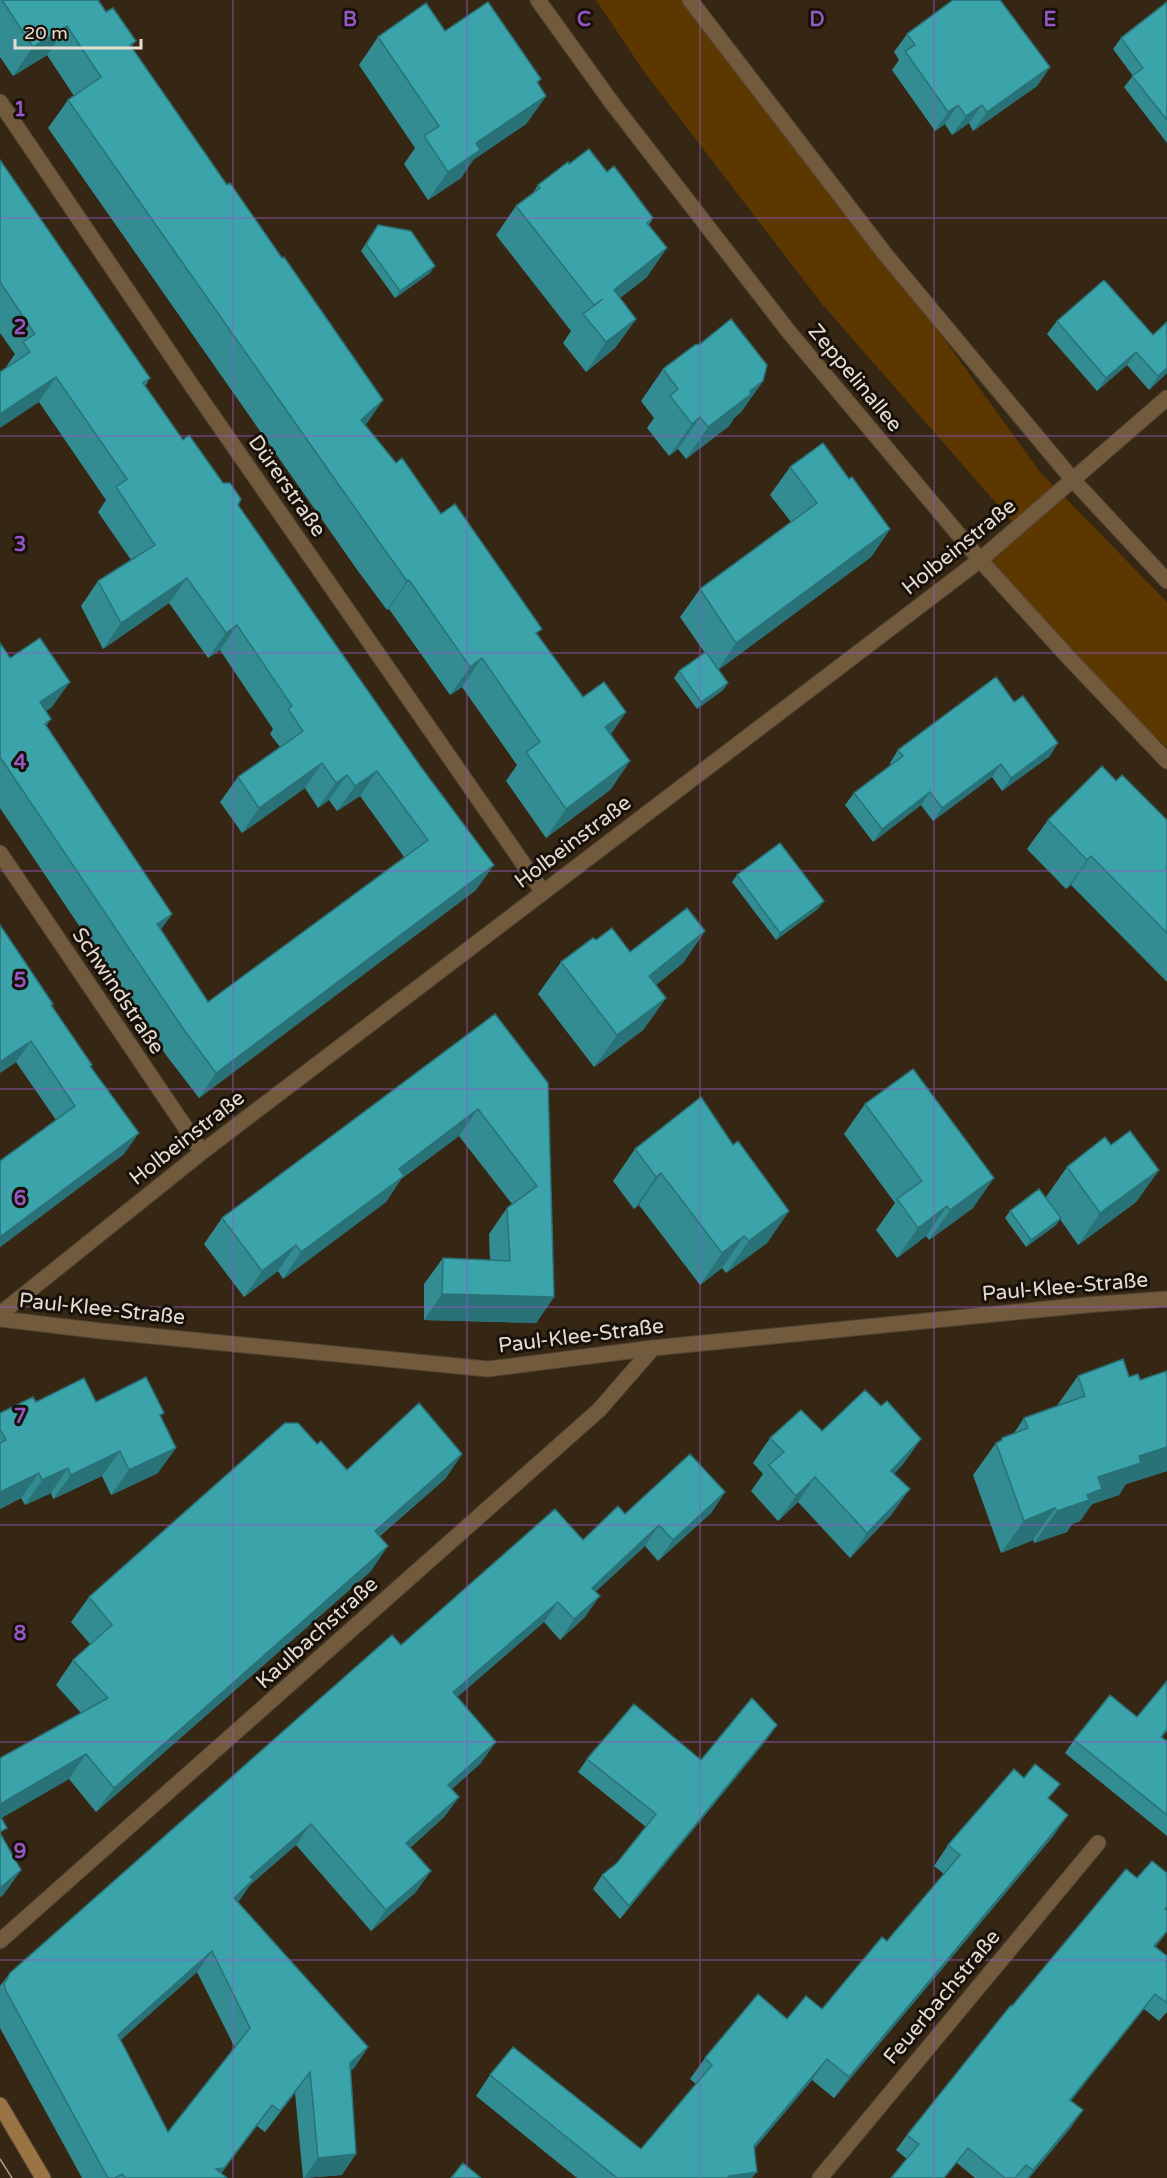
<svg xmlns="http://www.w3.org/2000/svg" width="1167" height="2178" font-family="'Varela Round',sans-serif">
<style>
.green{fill:#5c3800}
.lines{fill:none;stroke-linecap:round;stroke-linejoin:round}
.street-casing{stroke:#524433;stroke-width:17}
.secondary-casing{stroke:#524433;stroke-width:17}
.street{stroke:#725a3d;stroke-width:15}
.secondary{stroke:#9a7445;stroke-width:15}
.tram{stroke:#a69a8d;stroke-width:1.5}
.wall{fill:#338c92;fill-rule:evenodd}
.shaded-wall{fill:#297277}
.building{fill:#3ba3aa;stroke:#297277;stroke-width:1.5;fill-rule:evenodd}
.grid{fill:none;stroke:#9658c4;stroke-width:1.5;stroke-opacity:0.55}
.labels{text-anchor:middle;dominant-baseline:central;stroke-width:6;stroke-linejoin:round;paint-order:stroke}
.street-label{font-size:21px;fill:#e6dcd1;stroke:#181109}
.grid-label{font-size:20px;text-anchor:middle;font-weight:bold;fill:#9658c4;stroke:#181109;stroke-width:6;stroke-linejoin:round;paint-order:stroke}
</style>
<rect width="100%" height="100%" fill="#362715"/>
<path class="green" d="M596,0H689L886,258L1039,471L1167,602V748L1074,656L981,557L1018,528L822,304L645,73Z"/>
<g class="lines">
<g class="street-casing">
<path id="street" d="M538,0L612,103L789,332L980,560L1071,660L1167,761
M690,0L885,254L1073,480L1167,581
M0,102L192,386L543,892
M0,853L202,1152
M0,1314L202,1152L980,560L1167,398
M0,1319L101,1331L488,1369L653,1348L1086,1305L1167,1299
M0,1941L599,1410L653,1348
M820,2178L1098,1843"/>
</g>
<g class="secondary-casing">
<path id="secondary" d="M0,2105L43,2178"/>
</g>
<use href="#street" class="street"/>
<use href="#secondary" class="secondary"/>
<path class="tram" d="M0,2159L12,2178"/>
</g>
<path class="wall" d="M0,0H98L106,12L136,41L131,47L227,185L282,258L383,400L365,425L396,463L441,514L538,635L583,697L626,712L611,734L630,761L610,790L546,838L506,781L517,765L462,687L450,695L389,609L387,610L358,571L48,128L68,100L74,96L47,55L13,76L0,57Z
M1167,2V143L1124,87L1133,76L1113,49L1121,38Z
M445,31L541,79L537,84L546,96L526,124L473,160L461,178L428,200L404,164L415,148L359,65L378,37Z
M907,34L1050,67L1037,86L973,131L969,123L952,135L945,124L935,131L892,70L899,60L894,52Z
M0,160L150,378L145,386L183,440L238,505L476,890L199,1098L166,1055L0,808V643L10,658L52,707L46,711L51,719L46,726L172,914L161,929L208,1002L404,857L360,796L337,811L329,800L318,808L305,788L242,833L220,802L238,777L280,747L270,734L273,729L220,650L208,658L169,603L103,649L81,606L98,581L131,560L98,512L106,500L39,402L6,367L15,354L0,333Z
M569,164L607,172L653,218L649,225L647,277L620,298L636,319L615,348L586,372L563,343L571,331L496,235L516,206L533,193L538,185Z
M378,225L430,273L395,298L361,251Z
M1104,280L1167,373L1149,390L1127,365L1097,391L1047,334L1057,321Z
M663,369L763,381L741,412L734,418L729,426L686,459L678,449L669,456L647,428L654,418L641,401Z
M790,467L849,479L890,529L871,557L718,670L728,683L723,690L697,709L674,678L679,671L705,653L680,617L700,589L791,522L770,495Z
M898,750L1050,756L1002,791L992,777L933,821L921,805L873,842L845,805L854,793L891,765L890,763Z
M1116,781L1167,820V982L1071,885L1066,889L1027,849L1048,820Z
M737,875L819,908L776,940L732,882Z
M705,931L683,963L656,985L666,998L643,1030L594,1067L538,994L561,962L596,940L630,952Z
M53,1004L52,1006L92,1065L90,1067L124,1154L0,1247V1161L56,1120L16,1062L0,1073Z
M495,1014L548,1083L554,1297L536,1323L424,1320V1284L443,1258L490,1260L489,1234L507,1208L512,1204L459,1136L401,1179L386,1202L283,1279L278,1271L244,1297L204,1244L222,1218Z
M865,1104L973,1208L929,1240L926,1236L897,1258L876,1230L895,1203L844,1134Z
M733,1145L789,1211L767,1243L726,1273L722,1268L700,1285L639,1205L634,1209L613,1181L635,1149Z
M1111,1145L1159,1170L1136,1202L1078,1245L1060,1219L1056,1225L1026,1247L1005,1218L1010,1211L1046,1197L1067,1167Z
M1167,1371V1471L1126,1484L1119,1495L1092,1504L1080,1521L1072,1524L1067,1532L1034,1543L1033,1540L1001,1553L973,1475L996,1443L1000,1441L1002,1438L1014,1433L1024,1418L1056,1407L1078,1376L1129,1377L1140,1380Z
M36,1402H96L161,1417L158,1473L111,1495L102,1476L53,1499L51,1493L25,1505L21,1498L0,1509V1413Z
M881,1406L921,1439L903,1464L894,1474L892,1514L850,1558L798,1502L778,1521L751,1491L763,1474L753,1463L770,1438L822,1431Z
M317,1444L347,1470L462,1454L445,1479L380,1536L371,1571L96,1812L69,1779L1,1818V1836L21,1870L3,1895L0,1897V1758L81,1713L56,1685L73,1660L90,1644L71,1622L89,1597Z
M725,1492L711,1513L658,1561L645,1546L595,1592L585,1617L560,1640L544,1622L457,1697L481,1763L452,1789L459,1797L444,1817L410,1848L416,1892L371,1931L296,1845L250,1885L238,1902L368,2047L354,2068L350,2071L342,2175L303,2178L295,2093L265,2132L257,2126L221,2173L227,2178H82L0,2028V1986L10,1973L401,1645L583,1540L625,1514ZM197,1972L235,2048L168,2132L120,2040Z
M1167,1681V1731L1162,1737L1167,1741V1836L1065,1753L1074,1740L1137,1717Z
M768,1738L620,1919L593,1889L602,1875L617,1863L646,1827L578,1772L587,1759L701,1760Z
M1049,1799L1054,1835L834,2098L812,2080L754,2149L752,2178H577L476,2096L490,2075L641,2149L696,2084L690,2079L705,2058L787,2019L822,2009L887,1941L944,1874L934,1866L948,1845Z
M1167,1873V1908L1165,1910L1156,1947L1167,1962V2012L1159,2021L1144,2009L1071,2100L1072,2126L1029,2178H975L957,2163L907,2159L896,2150L907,2135L1012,2006L1137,1878Z"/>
<path class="shaded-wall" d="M67,26L47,55L13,76L33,47Z
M1050,67L1037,86L973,131L987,112Z
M546,96L526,124L473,160L461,178L428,200L448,172L476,143Z
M958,105L945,124L935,131L948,112Z
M982,105L969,123L952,135L966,116Z
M667,248L647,277L593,319L614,290Z
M435,266L430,273L395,298L400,291Z
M636,319L615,348L586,372L606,342Z
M1136,352L1127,365L1097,391L1106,378Z
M1167,368V373L1149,390L1158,376Z
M56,377L39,402L0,428V414Z
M763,381L741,412L734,418L729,426L686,459L708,427L750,391Z
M383,400L363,429L361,420Z
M700,417L678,449L669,456L692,424Z
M890,529L871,557L717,671L736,643Z
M187,578L169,603L103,649L121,623Z
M409,580L389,609L387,610L407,581Z
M237,625L220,650L208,658L226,633Z
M482,658L462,687L450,695L470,667Z
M70,682L52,707L22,727L40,702Z
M728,683L723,690L697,709L701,702Z
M626,712L606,741L605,727Z
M1058,743L1050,756L1002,791L1011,778Z
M630,761L610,790L546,838L566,809Z
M322,763L305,788L242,833L259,808Z
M1001,764L992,777L933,821L942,808Z
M377,771L360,796L337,811L355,786Z
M347,775L329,800L318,808L336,783Z
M930,792L921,805L873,842L882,829Z
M1091,856L1071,885L1066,889L1087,860Z
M494,865L476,890L199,1098L216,1073Z
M824,901L819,908L776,940L780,933Z
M172,914L154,939L157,924Z
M705,931L683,963L627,1008L649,976Z
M666,998L643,1030L594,1067L617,1035Z
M31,1041L16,1062L0,1073V1062Z
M478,1109L459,1136L401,1179L386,1202L283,1279L301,1252L399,1169Z
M139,1133L124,1154L0,1247V1237Z
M1159,1170L1136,1202L1078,1245L1100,1213Z
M661,1173L639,1205L634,1209L656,1177Z
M994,1178L973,1208L929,1240L950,1210Z
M947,1206L926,1236L897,1258L918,1228Z
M789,1211L767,1243L726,1273L749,1241Z
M1061,1218L1056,1225L1026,1247L1031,1240Z
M744,1236L722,1268L700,1285L722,1253Z
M296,1245L278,1271L244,1297L262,1271Z
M442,1294L554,1297L536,1323L424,1320Z
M921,1439L903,1464L873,1496L891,1471Z
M1167,1447V1471L1126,1484L1119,1495L1092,1504L1080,1521L1072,1524L1067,1532L1034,1543L1057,1511L1098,1477L1139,1456Z
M176,1448L158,1473L111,1495L129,1470Z
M120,1451L102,1476L53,1499L71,1475Z
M462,1454L445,1479L357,1555L375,1531Z
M68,1468L51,1493L25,1505L42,1480Z
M39,1473L21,1498L0,1509V1492Z
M815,1477L798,1502L778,1521L796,1496Z
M910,1489L892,1514L850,1558L867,1533Z
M725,1492L711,1513L658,1561L673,1540Z
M1055,1508L1033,1540L1001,1553L1024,1521Z
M659,1525L645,1546L577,1609L592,1588Z
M388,1546L371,1571L96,1812L114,1788Z
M600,1596L585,1617L560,1640L574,1619Z
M558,1602L544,1622L439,1713L453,1692Z
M777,1725L768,1738L620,1919L629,1906Z
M496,1742L481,1763L433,1805L448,1785Z
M86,1754L69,1779L0,1819V1804Z
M459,1797L444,1817L392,1864L406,1843Z
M1068,1815L1054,1835L834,2098L849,2077Z
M311,1824L296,1845L250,1885L239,1901L220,1918L250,1877Z
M21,1870L3,1895L0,1897V1888Z
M431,1871L416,1892L371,1931L386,1910Z
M1167,1931L1166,1934L1144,1961L1154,1946Z
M212,1951L197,1972L103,2056L118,2035Z
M1155,1994L1144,2009L1060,2115L1070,2100Z
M368,2047L354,2068L335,2084L350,2063Z
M827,2059L812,2080L739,2167L754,2146Z
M310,2072L295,2093L265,2132L280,2111Z
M272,2105L257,2126L218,2178L216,2169Z
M1083,2110L1072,2126L1029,2178H1027Z
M356,2154L342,2175L304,2178L318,2158Z
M757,2172L752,2178H727L729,2176Z"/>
<path class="building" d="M2,0H98L106,12L113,8L136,41L130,45L227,185L230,183L282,258L284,257L383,400L361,420L396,463L402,458L441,514L455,504L542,629L536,633L583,697L604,682L626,712L605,727L630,761L566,809L526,752L540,742L482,658L470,667L409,580L407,581L379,542L68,100L101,77L67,26L33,47Z
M953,0H1000L1050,67L987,112L982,105L966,116L958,105L948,112L905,51L915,45L907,34Z
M488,2L541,79L537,82L546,96L476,143L480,150L448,172L424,136L439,126L378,37L426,3L445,31Z
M1167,2V120L1132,76L1143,68L1121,38Z
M589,149L607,172L614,166L653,218L647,223L667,248L614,290L636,319L606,342L583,314L603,299L594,305L516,206L540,188L538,185L568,162L569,164Z
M0,160L150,378L143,383L183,440L189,435L223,483H230L241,499L238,505L421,767L494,865L216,1073L184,1030L0,757V643L10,658L40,638L70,682L40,702L51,719L45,724L172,914L157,924L208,1002L428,840L377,771L355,786L347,775L336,783L322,763L259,808L238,777L303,731L288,709L292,706L237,625L226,633L187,578L121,623L98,581L155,545L116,487L127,479L56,377L0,414V372L30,352L23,342L35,334L0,282Z
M378,225L411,231L435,266L400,291L366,244Z
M1104,280L1153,335L1167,322V368L1158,376L1136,352L1106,378L1057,321Z
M731,319L767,365L763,381L750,391L751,394L708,427L700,417L692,424L670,396L678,389L663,369L695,345L700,344Z
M823,443L849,479L852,477L890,529L736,643L700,589L817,503L790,467Z
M706,652L728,683L701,702L679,671Z
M996,677L1014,702L1023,696L1058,743L1011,778L1001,764L942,808L930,792L882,829L854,793L903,756L898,750Z
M1102,766L1116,781L1122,775L1167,820V933L1091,856L1087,860L1048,820Z
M780,843L824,901L780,933L737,875Z
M687,908L705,931L649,976L666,998L617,1035L561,962L593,938L596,940L612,928L630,952Z
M0,925L53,1004L51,1005L92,1065L90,1066L139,1133L0,1237V1161L75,1106L31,1041L0,1062Z
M495,1014L548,1083L554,1297L442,1294L443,1258L510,1261L507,1208L537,1186L478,1109L399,1169L404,1176L301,1252L296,1245L262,1271L222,1218Z
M913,1069L994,1178L950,1210L947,1206L918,1228L897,1199L922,1181L865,1104Z
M701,1097L733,1145L738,1141L789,1211L749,1241L744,1236L722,1253L661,1173L656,1177L635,1149Z
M1130,1131L1159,1170L1100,1213L1067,1167L1105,1137L1111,1145Z
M1039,1189L1061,1218L1031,1240L1010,1211Z
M1123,1359L1129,1377L1138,1374L1140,1380L1167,1371V1447L1139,1456L1141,1463L1098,1477L1102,1489L1087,1495L1089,1500L1057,1511L1055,1508L1024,1521L996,1443L1002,1440V1438L1028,1428L1024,1418L1085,1396L1078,1376Z
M146,1377L164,1413L160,1415L176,1448L129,1470L120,1451L71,1475L68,1468L42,1480L39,1473L0,1492V1443L6,1440L0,1429V1413L33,1397L36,1402L84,1378L96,1402Z
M865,1390L881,1406L887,1401L921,1439L891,1471L910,1489L867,1533L815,1477L796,1496L769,1465L784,1452L770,1438L801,1410L822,1431Z
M419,1403L462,1454L375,1531L388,1546L114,1788L86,1754L0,1804V1758L108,1698L73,1660L112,1625L89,1597L285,1423H298L317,1444L321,1441L347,1470Z
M690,1454L725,1492L673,1540L659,1525L592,1588L600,1596L574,1619L558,1602L453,1692L496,1742L448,1785L459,1797L406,1843L431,1871L386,1910L311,1824L250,1877L253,1880L234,1898L368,2047L350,2063L356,2154L318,2158L310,2072L280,2111L272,2105L224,2168L216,2169L227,2178H126L122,2174L115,2178H108L6,1991L4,1984L10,1973L392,1635L401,1645L555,1509L583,1540L618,1506L625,1514ZM212,1951L250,2028L168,2132L118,2035Z
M1167,1681V1729L1161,1737L1167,1741V1815L1074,1740L1110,1695L1137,1717Z
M752,1698L777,1725L629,1906L602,1875L617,1863L656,1814L587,1759L634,1704L701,1760Z
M1035,1764L1060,1784L1048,1798L1068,1815L849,2077L827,2059L754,2146L757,2172L729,2176L727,2178H617L490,2075L513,2047L641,2149L712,2065L705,2058L758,1994L787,2019L806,1996L822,2009L882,1937L887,1941L960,1855L948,1845L1014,1769L1024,1778Z
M0,1816L7,1828L0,1832Z
M0,1833L21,1870L0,1888Z
M1152,1861L1167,1873V1907L1165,1909L1167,1911V1931L1154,1946L1167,1956V1960L1166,1961L1167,1962V2003L1155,1994L1070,2100L1083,2110L1033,2170L1026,2165L1015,2178H1005L968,2148L944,2178H891L919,2144L907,2135L1011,2005L1012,2006L1126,1869L1137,1878Z
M463,2163L481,2178H451Z"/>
<path class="grid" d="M233,0V2178M467,0V2178M700,0V2178M934,0V2178M0,218H1167M0,436H1167M0,653H1167M0,871H1167M0,1089H1167M0,1307H1167M0,1525H1167M0,1742H1167M0,1960H1167"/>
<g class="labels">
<g class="street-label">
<text transform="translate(855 378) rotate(50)">Zeppelinallee</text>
<text transform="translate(287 486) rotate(55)">Dürerstraße</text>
<text transform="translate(959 547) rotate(-39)">Holbeinstraße</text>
<text transform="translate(573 842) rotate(-37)">Holbeinstraße</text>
<text transform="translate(118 991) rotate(56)">Schwindstraße</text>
<text transform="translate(187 1138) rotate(-38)">Holbeinstraße</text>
<text transform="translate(1065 1287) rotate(-5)">Paul-Klee-Straße</text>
<text transform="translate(102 1309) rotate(6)">Paul-Klee-Straße</text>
<text transform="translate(581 1336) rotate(-7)">Paul-Klee-Straße</text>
<text transform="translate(317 1633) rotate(-42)">Kaulbachstraße</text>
<text transform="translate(942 1997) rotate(-50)">Feuerbachstraße</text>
</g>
</g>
<g class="grid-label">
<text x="350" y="26">B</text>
<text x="584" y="26">C</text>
<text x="817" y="26">D</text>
<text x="1050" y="26">E</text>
<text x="20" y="116">1</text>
<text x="20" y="334">2</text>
<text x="20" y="551">3</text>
<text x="20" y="769">4</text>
<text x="20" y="987">5</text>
<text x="20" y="1205">6</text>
<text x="20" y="1423">7</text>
<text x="20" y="1640">8</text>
<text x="20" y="1858">9</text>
</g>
<path d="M15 39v9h126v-9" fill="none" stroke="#e6dcd1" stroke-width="3"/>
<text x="24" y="39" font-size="18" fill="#e6dcd1" stroke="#181109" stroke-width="4.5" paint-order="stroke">20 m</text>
</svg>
